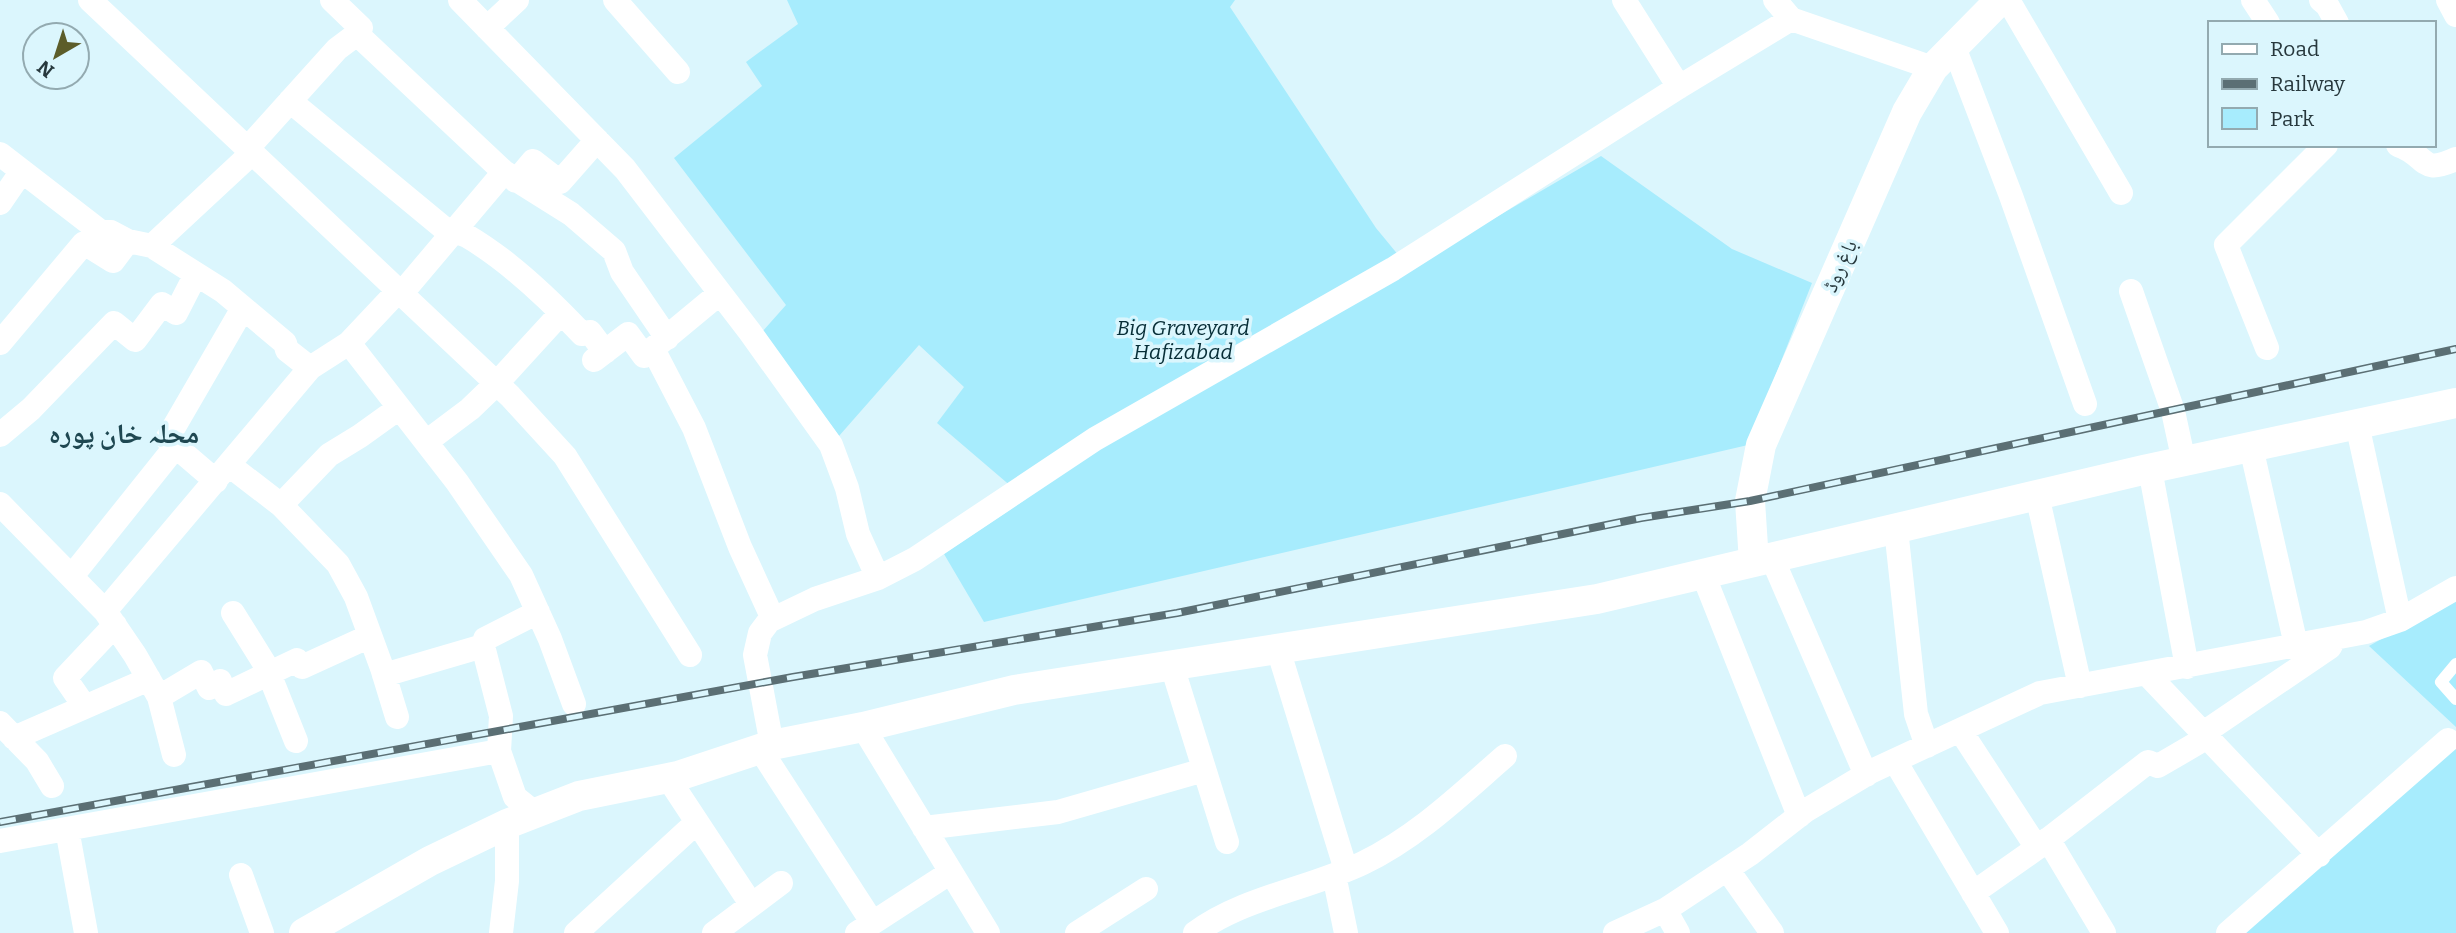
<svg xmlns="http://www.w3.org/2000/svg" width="2456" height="933" font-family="Bitter,'Noto Naskh Arabic',serif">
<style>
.green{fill:#a7ecfd}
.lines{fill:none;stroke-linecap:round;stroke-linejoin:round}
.service{stroke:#fff;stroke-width:12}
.minor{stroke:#fff;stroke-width:24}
.tertiary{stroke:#fff;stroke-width:30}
.rail-casing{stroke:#5b6f74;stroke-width:8}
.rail{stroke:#dbf6fd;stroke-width:5;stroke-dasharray:16;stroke-linecap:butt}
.labels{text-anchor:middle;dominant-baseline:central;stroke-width:7;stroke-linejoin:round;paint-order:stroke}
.street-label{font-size:21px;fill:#27383d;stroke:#dbf6fd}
.park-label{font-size:21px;font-style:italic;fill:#072e37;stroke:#dbf6fd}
.district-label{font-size:28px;font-weight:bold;fill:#1f4852;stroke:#dbf6fd}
</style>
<rect width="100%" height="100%" fill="#dbf6fd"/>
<path class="green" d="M787,0H1235L1230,7L1376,228L1409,268L1601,156L1732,249L1812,283L1748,445L984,622L944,554L1026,499L937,423L964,387L919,345L839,436L762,332L786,305L674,158L762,86L746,62L798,24Z
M2456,597V727L2369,646Z
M2456,741V933H2239Z"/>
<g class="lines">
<path class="service" d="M2456,664L2441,682L2456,699"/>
<path class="minor" d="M90,0L510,396L565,456L690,655
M332,0L361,28L357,34L504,172L571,214L614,251L622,272L667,338
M460,0L625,169L750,332L831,445L847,488L858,534L878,578
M615,0L678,72
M1624,0L1679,87
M1775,0L1791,19L1933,68
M2008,0L2121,193
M2253,0L2268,23
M2321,0L2327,5L2337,23
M2448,0L2456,15
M487,28L517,0
M1954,47L2011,196L2085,404
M290,101L446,230C453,232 461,233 467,236C508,260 550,300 582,334L590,332L605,352
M2398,145C2428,155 2419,176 2456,159
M247,149L337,49L357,34
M0,154L101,232H111L128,241L152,246L223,291L285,343L287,350L310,368
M516,181L533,161L560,182L597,140
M0,203L22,171
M152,246L252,153
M2131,291L2173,411L2184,462
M401,294L504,172
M0,343L84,243L113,261L128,241
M349,343L457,482L521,575L550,639L574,704
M2267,348L2226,245L2326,145
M653,349L694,428L740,547L773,619
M594,360L628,334L644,356L720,293
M2357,424L2400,620
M0,435L31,409L114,323L135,340L162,304L176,313L196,274
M426,442L470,409L496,384L561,313
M2251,447L2296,645
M229,465L281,505L338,564L356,597L382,668L397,717
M2150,469L2187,667
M216,481L167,439L243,308
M2037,495L2080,686
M0,504L105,611L135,655L159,697L174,755
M281,505L329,455L360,436L399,408
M1896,529L1916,714L1927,746
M1772,558L1866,775
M1703,574L1799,816
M72,576L176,446
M105,611L310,368L349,343L398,291
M233,613L266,666L296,741
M483,646L501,716L499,751L515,797L535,813
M1278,649L1346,870
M1172,666L1227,842
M2147,674L2319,855
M384,675L483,646L485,639L538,612
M159,697L201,672L209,688L220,681L226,694L297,660L302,667L370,636
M85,707L65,678L115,625
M0,723L37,761L52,786
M863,727L988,933
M1960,730L2037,848
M2202,734L2330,647L2334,639
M14,738L149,679
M772,745L755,655L760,633L769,621L815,599L878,578L915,559L1095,439L1393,269L1679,87L1791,19
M760,749L872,922
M1895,761L1997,933
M668,778L751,904
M924,828L1058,812L1204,770
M67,829L86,933
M2048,839L2104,933
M0,841L499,751
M1727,869L1772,933
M241,875L262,933
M1334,875L1346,933
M1973,893L2037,848L2148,762L2158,766L2206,738
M1665,910L1678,933
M501,933L507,881V824
M576,933L697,822
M714,933L781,883
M857,933L951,872
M1077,933L1146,889
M1195,933C1244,897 1309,889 1363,863C1417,837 1460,795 1505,756
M1615,933L1665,910L1750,854L1805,811L1872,771L2040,693L2366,632L2400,620L2456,588
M2228,933L2448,740"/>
<path class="tertiary" d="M1754,562L1750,501L1761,445L1907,112L1933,68L2000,0
M304,933L430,861L507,824L579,796L678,776L772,745L863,727L1014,690L1597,599L2143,470L2456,403"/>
<g class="rail-casing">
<path id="rail" d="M0,822L793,677L1177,613L1641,518L1750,501L2456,349"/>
</g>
<use href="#rail" class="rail"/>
</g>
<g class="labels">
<g class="street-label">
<text transform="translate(1840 266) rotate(-66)">باغ روڈ</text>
</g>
<g class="park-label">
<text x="1183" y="328">Big Graveyard<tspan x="1183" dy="24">Hafizabad</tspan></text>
</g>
<g class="district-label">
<text x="124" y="433">محلہ خان پورہ</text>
</g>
</g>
<rect x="2208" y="21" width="228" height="126" fill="#dbf6fd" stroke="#93aab0" stroke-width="2"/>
<rect x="2222" y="44" width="35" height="10" fill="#ffffff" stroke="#93aab0" stroke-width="2"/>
<text x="2270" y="56" font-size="21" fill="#27383d">Road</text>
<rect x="2222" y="79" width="35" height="10" fill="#5b6f74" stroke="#93aab0" stroke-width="2"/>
<text x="2270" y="91" font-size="21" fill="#27383d">Railway</text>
<rect x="2222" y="108" width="35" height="21" fill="#a7ecfd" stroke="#93aab0" stroke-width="2"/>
<text x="2270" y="126" font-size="21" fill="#27383d">Park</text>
<g transform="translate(56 56) rotate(219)"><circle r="33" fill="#dbf6fd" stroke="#93aab0" stroke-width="2"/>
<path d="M0-5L12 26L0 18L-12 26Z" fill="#5c5d2a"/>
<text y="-10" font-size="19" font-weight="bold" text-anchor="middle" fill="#27383d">N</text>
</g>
</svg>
